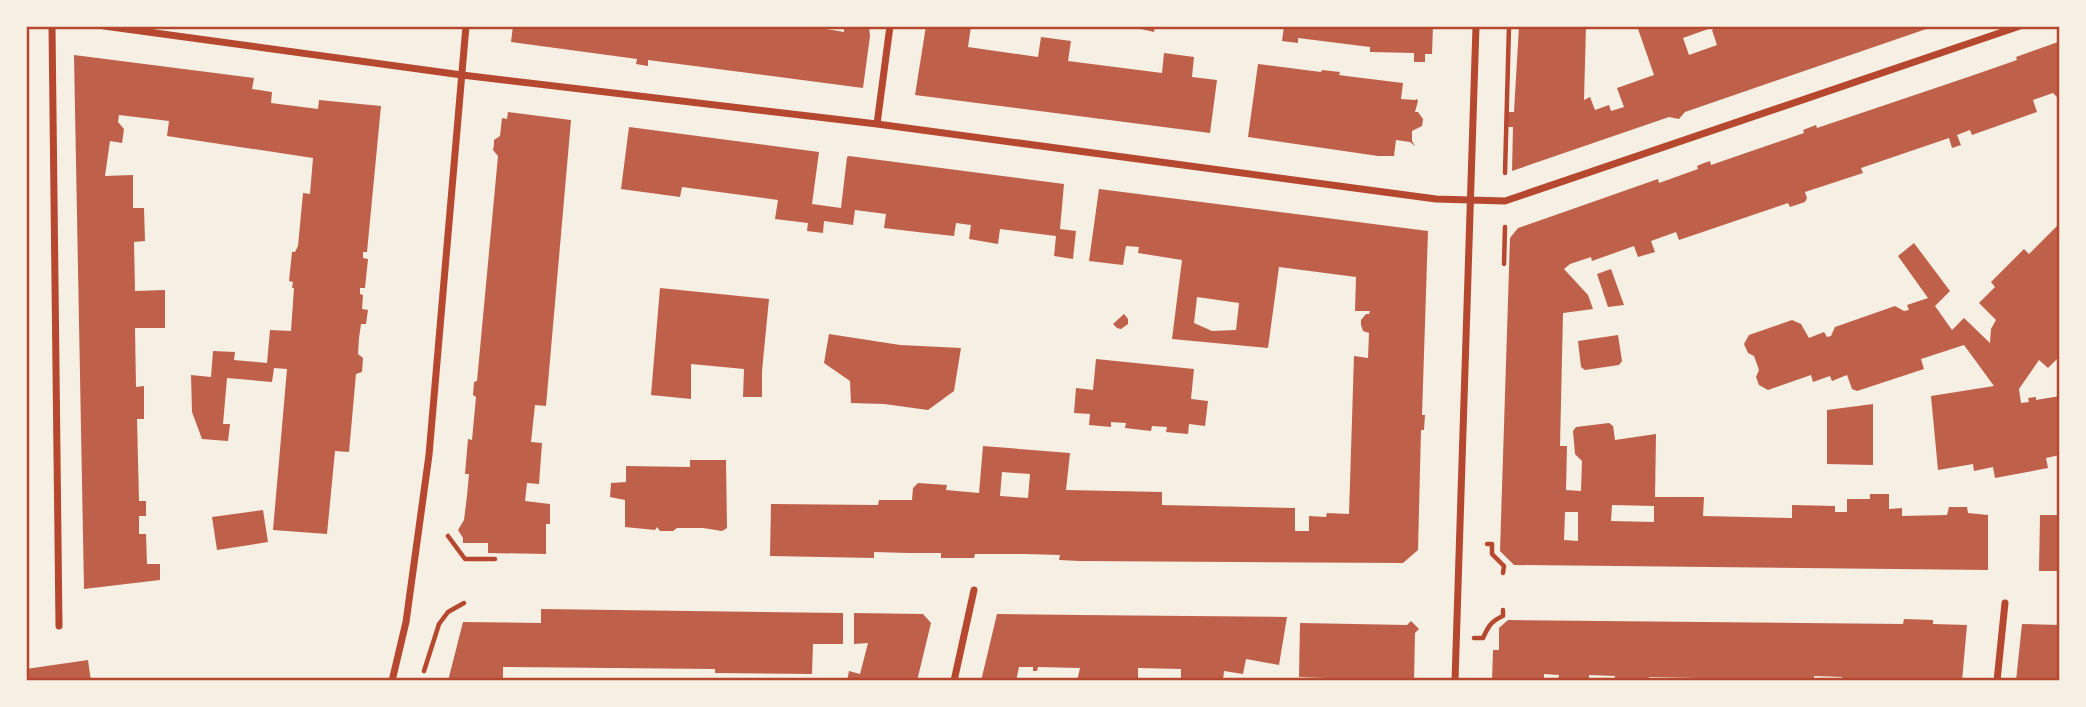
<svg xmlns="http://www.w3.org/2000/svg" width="2086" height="707" font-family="'Roboto Condensed',sans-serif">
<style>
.building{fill:#bf614a;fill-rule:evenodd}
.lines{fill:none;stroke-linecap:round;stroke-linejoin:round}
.path{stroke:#b5482f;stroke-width:4.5}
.minor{stroke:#b5482f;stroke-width:7}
.neatline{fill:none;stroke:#b5482f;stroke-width:2.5}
</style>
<rect width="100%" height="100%" fill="#f6efe4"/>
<path class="building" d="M513,26H809L844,32V26H869L870,36L863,88L648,60V66L636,64L637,59L511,42Z
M926,26H971L968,47L1038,57L1041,37L1071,41L1068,61L1162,73L1164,53L1194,57L1192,77L1217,80L1210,133L915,95Z
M1128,26H1155L1154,32Z
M1284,26H1433L1432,54H1425V62H1414V53L1370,52V47L1298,38V43L1282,41Z
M1519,26H1586L1584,100L1590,97L1595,110L1609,105L1611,111L1624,107L1617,88L1654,75L1637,26H1710L1711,28L1683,38L1689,55L1717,45L1712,30L1721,26L1932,27L1685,112L1679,119L1669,117L1512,171L1513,127H1507L1508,112H1514Z
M2058,42L2060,43V100L2053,93L2033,100L2037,112L1972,135L1970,130L1957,135L1961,145L1952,148L1949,138L1861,168L1863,173L1805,192L1807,198L1805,202L1790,207L1788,203L1679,240L1676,232L1651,241L1655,252L1638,257L1634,246L1592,261L1591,257L1570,264L1564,269L1588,295L1593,309L1563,313L1560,446H1567L1566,490L1581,491L1582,461L1575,454L1573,431L1576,427L1609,423L1613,426L1615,440L1656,434L1655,497H1704L1703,516L1792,518V505L1835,506V512H1847V499H1870V494H1889V509L1902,508V516L1947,515L1949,507H1967L1968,513L1988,515V570L1514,565L1500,551L1510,238L1518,228L1658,179L1659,183L1698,169L1697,166L1704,163L1710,161L1711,165L1804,133L1803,130L1816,125L1817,128L1971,76L2017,60L2016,57ZM1612,505L1654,506V522L1611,521ZM1565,512H1578V541L1564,540Z
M74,55L254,78L252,89L272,92L271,103L318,109L319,100L381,106L367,252H363V258L368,259L365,288H360V294L363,295L362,309L368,310L366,324H361L359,338L358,354L363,358L362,372L356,374L349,452L335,451L327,534L273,530L287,369L274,368L272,382L227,378L223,424H230L228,441L202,439L192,412L191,375L211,377L213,351L235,352L234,360L267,363L270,330L291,331L294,288H292L293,282L289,281L292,252H295L298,246L303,193L310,194L313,158L167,136L169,121L119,115L118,122L124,129L122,143L110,141L105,176L133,175V208H144L145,241L134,242L135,291L165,290V328H135L136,387L144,386V419H137L139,501H146V516H139V534H146L147,564H160V580L84,589Z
M1258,64L1321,72L1322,70L1340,72L1339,75L1346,76L1403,83L1401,99L1415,100L1417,99L1418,101L1415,112H1418L1423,119L1422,126L1412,131V141L1415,146L1410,142L1396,140L1394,156H1378L1248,137Z
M508,112L571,120L546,406L535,405L531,442L542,443L539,484L527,483L525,501L550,504V524H546V554L488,553V543H463V538L458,530L464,520L467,496L469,474H465L468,439L472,440L476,397L473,395L474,382L477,381L498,156L493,150L494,145V140L500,136L502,118L507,119Z
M629,127L819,152L812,204L841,208L847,157L849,156L1064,184L1060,229L1076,231L1073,259L1054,256L1056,236L1000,229L998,244L969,239L971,225L956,223L954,236L926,233L884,228L886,214L855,210L853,225L824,221L823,233L807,231L808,223L775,219L778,200L682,187L680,197L621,189Z
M1099,189L1428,231L1422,415H1425L1424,430H1421L1418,550L1403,563L1080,561L1059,560L1060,555L1024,554H975L974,558H941V553H908L874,552V558L770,556L771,504L878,505L879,500H912L913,488L918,483L947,485L946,490L979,493L983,446L1070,453L1066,490L1162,492V505L1295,508V531H1309V516L1326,517L1327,513L1349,514L1354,356L1368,358L1369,333L1363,331L1361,325V320L1366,314H1369L1370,311H1355L1356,277L1279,267L1268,348L1172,339L1182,260L1138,253L1139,247L1126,246L1123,265L1089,261ZM1197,297L1239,303L1236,330L1212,331L1194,323ZM1002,472L1030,474L1028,498L1000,496Z
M2060,223V356L2048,368L2039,360L2019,389L2021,403L2029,402L2028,398L2036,397V400L2060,396V455L2046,458L2048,468L1995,478L1993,467L1974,471L1973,464L1938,470L1931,396L1994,386L1964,345L1921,359L1924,369L1857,391L1852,389L1847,375L1832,381L1830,376L1813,382L1811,375L1768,390L1759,385L1756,377L1759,370L1754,356L1748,353L1744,344L1749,335L1792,320L1801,324L1809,338L1824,332L1827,337L1831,336L1835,327L1895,306L1904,311L1909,310L1907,305L1928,298L1898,256L1914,243L1950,291L1935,306L1952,330L1964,318L1990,343L1991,329L1996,320L1979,303L1995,287L1991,282L2024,249L2029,254Z
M1611,269L1624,305L1608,307L1597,274Z
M660,288L769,299L762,371V397H743L744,369L691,364V399L651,395Z
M1124,314L1128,319V324L1121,329L1117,328L1113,324Z
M829,334L900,345L961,348L954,391L928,410L884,404L851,403L850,381L824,363Z
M1618,335L1622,361L1619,365L1585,370L1581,367L1578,341Z
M1096,359L1194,369L1191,399L1208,401L1205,426L1189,424L1188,434L1166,432L1167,427L1152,426L1151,431L1125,428L1126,423L1111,422V427L1089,425L1090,414L1074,413L1076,388L1093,390Z
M1873,404V465L1827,464V410Z
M690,460H726L727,528L722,531L703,528H677L673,531H660L657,527L655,530L625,527V500L610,497L611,483L626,482V466L690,467Z
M263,510L268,542L217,550L212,517Z
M2040,515H2060V571H2039Z
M541,609L843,613V644H813L812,674L715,673V669L503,667V681H448L463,622L541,623Z
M854,613L923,614L931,623L917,681H847L849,671L860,674L868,643L854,644Z
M997,614L1080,615L1287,617L1279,665L1246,659L1243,674L1224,671L1223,681H1181V669L1138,668V681H1077L1080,668L1038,667L1037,671H1033V667H1019L1016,681H981Z
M1904,619L1933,620V624L1967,625L1962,681H1842V677L1814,676V681H1701V678L1649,677V681H1615V676L1589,675V681H1558L1559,675L1544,674V681H1492L1493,650H1499V628L1508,620L1903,624Z
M1411,621L1419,629L1415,633L1414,681L1299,677L1300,623L1407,625Z
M2022,624L2060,625V681H2016Z
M88,660L91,681H26V669Z"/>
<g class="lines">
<path class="path" d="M1505,173L1509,26
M1504,264L1505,227
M448,536L465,559H495
M1487,544H1492V554L1504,566L1503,573
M1474,638H1483C1488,627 1491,621 1503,616V610
M424,671L439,624L448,612L464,603"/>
<path class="minor" d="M52,26L59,626
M104,26L462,75L877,124L1436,199L1505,201L2020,26
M877,124L890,26
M392,681L406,622L429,455L466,26
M954,681L974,590
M1455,681L1476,26
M1997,681L2005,603"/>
</g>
<rect width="2086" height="707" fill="none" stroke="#f6efe4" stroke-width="56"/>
<rect x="28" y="28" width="2030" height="651" class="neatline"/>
</svg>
